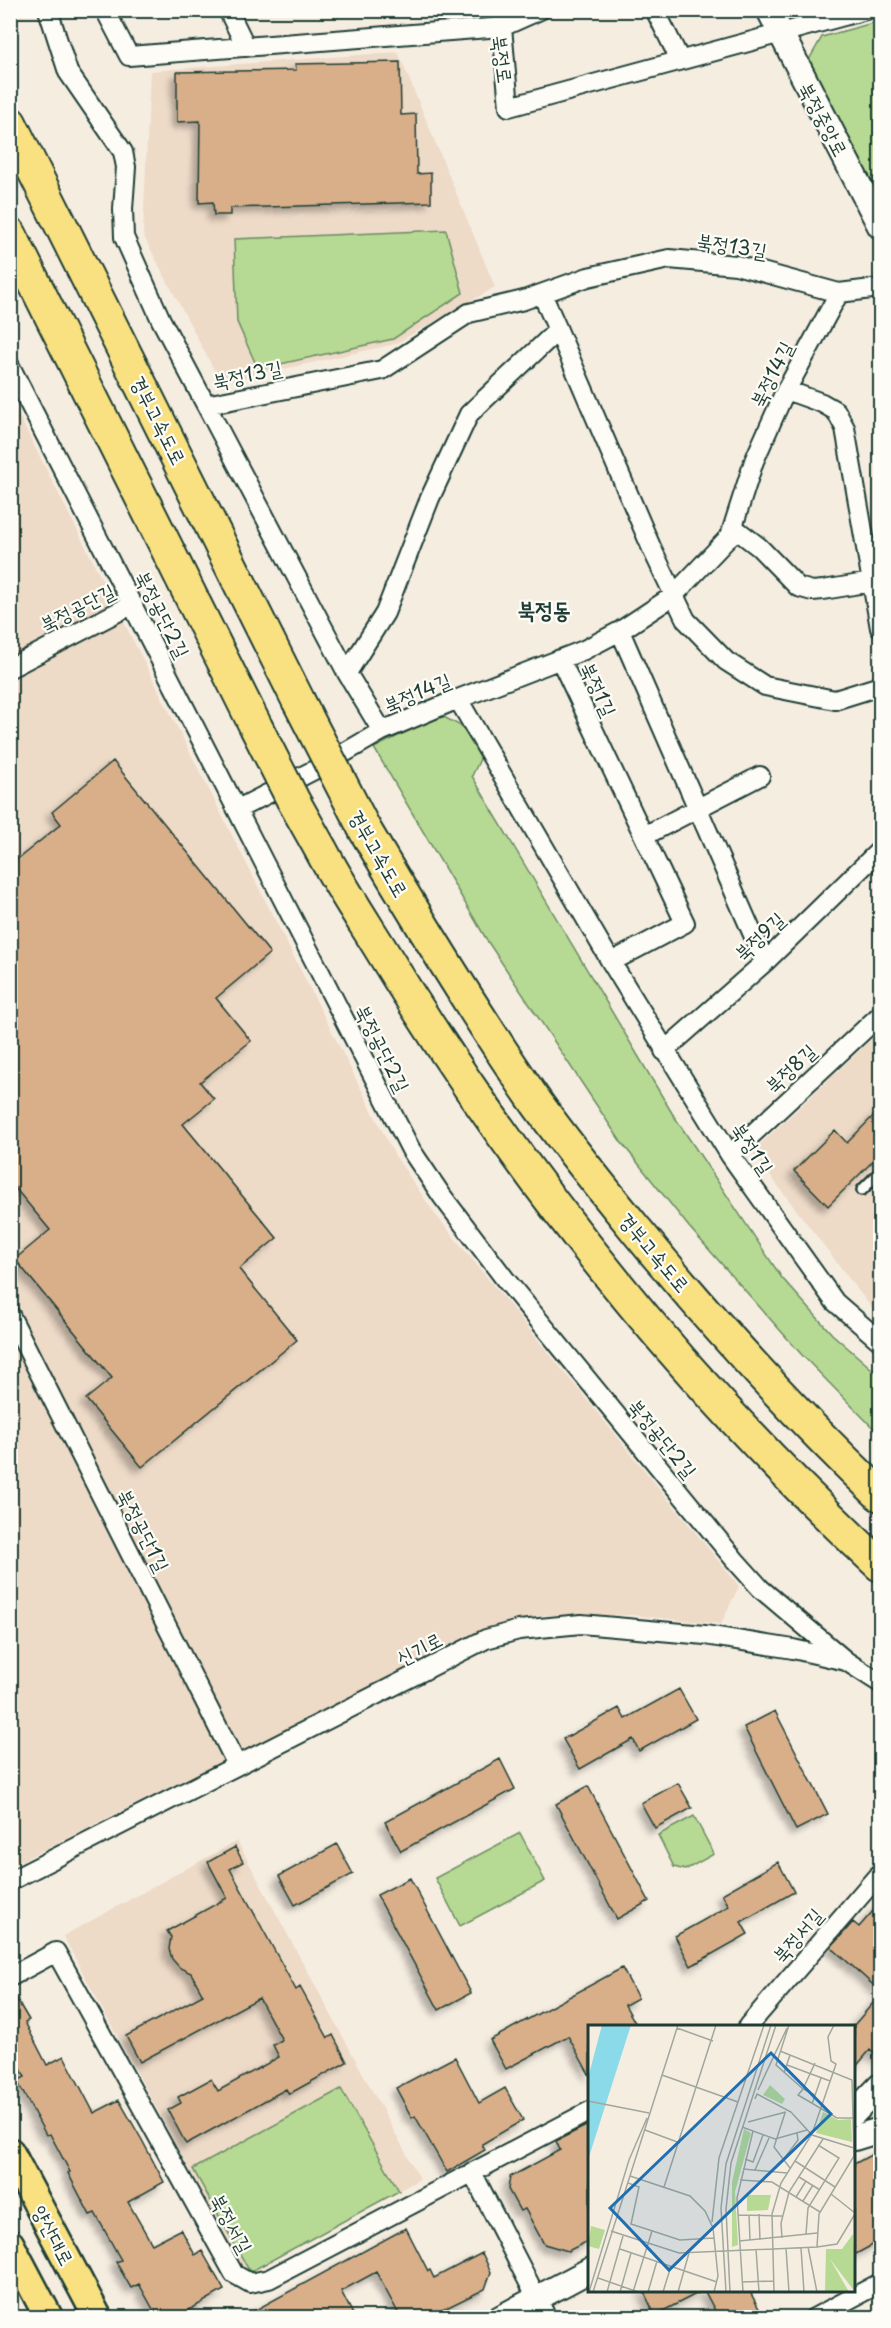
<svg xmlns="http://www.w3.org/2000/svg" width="891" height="2328" font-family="'Playpen Sans','Poor Story',sans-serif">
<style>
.built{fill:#eddac7}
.green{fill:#b6d993;stroke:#6a8b64;stroke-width:1.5}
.building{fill:#d9af8a;stroke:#1f3d34;stroke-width:1.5;filter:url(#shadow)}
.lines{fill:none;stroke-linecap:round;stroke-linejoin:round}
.lane-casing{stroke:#1f3d34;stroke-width:14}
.street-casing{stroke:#1f3d34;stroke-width:22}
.secondary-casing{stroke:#1f3d34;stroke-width:28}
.primary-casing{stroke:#1f3d34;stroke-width:32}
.highway-casing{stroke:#1f3d34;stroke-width:36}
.lane{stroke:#fdfcf7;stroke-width:9}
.street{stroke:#fdfcf7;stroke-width:18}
.secondary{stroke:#fdfcf7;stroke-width:24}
.primary{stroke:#f9e181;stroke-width:27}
.highway{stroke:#f9e181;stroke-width:32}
.highway-bridge-casing{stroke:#1f3d34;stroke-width:36;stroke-linecap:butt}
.highway-bridge{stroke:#f9e181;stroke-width:32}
.labels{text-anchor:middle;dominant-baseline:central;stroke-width:4.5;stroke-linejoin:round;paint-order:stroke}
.street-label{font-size:20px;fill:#1f3d34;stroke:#fdfcf7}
.quarter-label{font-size:22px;font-weight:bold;fill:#1f3d34;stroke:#fdfcf7}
.inset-road{fill:none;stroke:#a0a79c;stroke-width:1.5}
.view{fill:#1f6fb2;fill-opacity:0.15;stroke:#1f6fb2;stroke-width:3}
.inset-edge{fill:none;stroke:#1f3d34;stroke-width:3}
</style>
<defs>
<filter id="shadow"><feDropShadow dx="-5.5" dy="5.5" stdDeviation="3" flood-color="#0004"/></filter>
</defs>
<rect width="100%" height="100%" fill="#f6ede1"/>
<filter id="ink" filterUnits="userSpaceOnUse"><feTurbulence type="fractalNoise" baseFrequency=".0167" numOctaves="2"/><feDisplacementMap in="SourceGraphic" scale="12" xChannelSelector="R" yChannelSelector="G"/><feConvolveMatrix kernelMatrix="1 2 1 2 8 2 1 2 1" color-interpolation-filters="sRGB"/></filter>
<g filter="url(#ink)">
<path class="built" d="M398,52L495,287L395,344L221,383L143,235L150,71Z
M10,398L394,1154L435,1214L739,1586L721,1624L631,1615H544L464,1638L315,1715L11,1866Z
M880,1031V1316L871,1307L752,1152Z
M237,1841L420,2179L246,2274L63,1936Z"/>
<path class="green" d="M880,21V204L806,65L822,37Z
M446,230L463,293L393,339L258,369L237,322L234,239Z
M440,715L461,726L481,757L472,776L672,1113L782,1278L832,1334L880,1376V1435L802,1355L689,1227L621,1142L488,942L374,748Z
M694,1816L714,1854L685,1870L674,1867L658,1835Z
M520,1833L545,1881L460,1926L435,1878Z
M341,2089L399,2191L250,2272L193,2169Z"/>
<path class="building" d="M400,62L401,115L416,114L417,174L431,173V202L230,208V215H214L213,202L199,203L200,121L177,122V72L296,70L295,64Z
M113,761L270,953L216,998L251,1041L200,1082L214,1099L183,1124L277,1238L239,1269L297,1340L142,1467L86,1399L112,1378L15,1259L50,1230L10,1182V865L61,824L52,812Z
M880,1109V1154L828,1206L794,1171L835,1130L847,1143Z
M679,1689L696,1719L639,1751L633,1739L580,1769L563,1739L619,1708L625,1719Z
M775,1711L828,1814L796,1830L744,1727Z
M500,1759L515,1789L401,1851L385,1822Z
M678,1783L692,1808L655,1828L641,1803Z
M588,1786L649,1901L617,1919L556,1804Z
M337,1844L353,1874L295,1905L279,1876Z
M235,1847L243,1862L230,1869L296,1990L300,1987L328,2038L333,2035L347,2062L289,2094L286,2089L186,2144L168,2110L181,2103L178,2097L211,2079L218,2091L279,2057L273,2045L282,2040L259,1998L140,2062L126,2036L203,1995L191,1973L180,1968L172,1959L169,1949L171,1937L167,1931L227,1898L208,1862Z
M778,1862L794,1892L741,1922L748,1934L691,1966L675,1936L729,1906L722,1894Z
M410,1878L471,1993L439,2010L377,1895Z
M880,1903V1991L831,1947L853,1922L859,1927Z
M622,1968L638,1998L625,2005L637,2026H590V2076L568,2036L506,2069L490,2040Z
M10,1988L29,2020L25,2022L47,2065L64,2056L94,2113L119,2100L142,2140L164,2182L128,2202L152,2244L181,2229L195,2255L202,2251L224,2290L189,2310L193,2318H158L139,2284L131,2288L116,2262L121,2260L95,2213L90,2215L68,2173L70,2172L50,2134L46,2135L17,2081L25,2077L10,2048Z
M880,1995V2059L870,2050L854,2069V2025Z
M455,2057L479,2103L505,2088L523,2120L482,2144L485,2150L447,2172L415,2116L412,2118L396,2088Z
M590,2124V2240L568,2251L544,2244L525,2209L520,2211L508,2189L510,2177L560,2150L556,2141Z
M880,2150V2241L854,2255V2164Z
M406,2228L428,2271L430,2270L434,2278L482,2253L491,2272L485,2289L426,2318H401L376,2272L341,2291L355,2318H241Z
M643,2290H704L655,2315Z
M704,2290H749L764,2318H719Z"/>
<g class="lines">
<g class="lane-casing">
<path id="lane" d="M862,1190L880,1172"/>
</g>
<g class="street-casing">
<path id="street" d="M48,10L68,72L123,152L126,167L123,209L124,237L161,320L206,405
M105,10L129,56L502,27L509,107L866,10
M228,10L246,47
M501,10L502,27L540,10
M655,10L680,60
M558,330L652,549L686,620L726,661L765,686L835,700L880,686
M10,366L411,1150L442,1196L505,1279L735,1560L761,1589L846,1661
M786,390L822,403L836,411L845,428L880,628
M733,527L759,547L798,587L812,591L823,590L872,582
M620,631L765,962
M560,659L685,923L611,962
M10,668L133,604
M347,673L385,613L430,498L469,414L558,330L542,294
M458,699L611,962L730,1155L835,1302L880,1341
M382,731L347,673L206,405L382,370L469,313L524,300L588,277L669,259L736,265L839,293L880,288
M238,809L318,768L382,731L458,699L584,650L620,631L673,596L730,536L754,461L783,396L839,293
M644,836L760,776
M664,1051L765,962L880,850
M730,1155L880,1015
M10,1315L237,1765
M10,1881L486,1639L519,1630L581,1624L705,1635L793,1649L846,1661L880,1683
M10,1977L56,1952L234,2274L250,2283L269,2279L590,2111
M748,2026L880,1873
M472,2172L547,2318
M814,2318L880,2283"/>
</g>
<g class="secondary-casing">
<path id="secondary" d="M769,10L880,226
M854,2113L880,2086
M854,2138L880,2130
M500,2318L590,2270"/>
</g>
<g class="primary-casing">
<path id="primary" d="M10,2152L98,2318
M10,2244L49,2318"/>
</g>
<g class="highway-casing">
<path id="highway" d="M10,123L298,700
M10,234L256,727
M365,830C418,920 472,1009 531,1095C564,1142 601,1187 637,1231C713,1324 793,1412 880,1495
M321,850C339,884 360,916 380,948C518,1176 685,1384 880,1565"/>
</g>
<use href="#lane" class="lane"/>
<use href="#street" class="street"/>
<use href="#secondary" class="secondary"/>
<use href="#primary" class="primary"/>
<use href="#highway" class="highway"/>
<g class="highway-bridge-casing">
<path id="highway-bridge" d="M298,700L365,830
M256,727L293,800L321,850"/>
</g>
<use href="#highway-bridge" class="highway-bridge"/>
</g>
</g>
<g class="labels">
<g class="street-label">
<text transform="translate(503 59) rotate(82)">북정로</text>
<text transform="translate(824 119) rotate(62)">북정중앙로</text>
<text transform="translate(732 245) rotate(9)">북정13길</text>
<text transform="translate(247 374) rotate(-12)">북정13길</text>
<text transform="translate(771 374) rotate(-63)">북정14길</text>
<text transform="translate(159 420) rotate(63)">경부고속도로</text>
<text transform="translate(77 607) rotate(-27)">북정공단길</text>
<text transform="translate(163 614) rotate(63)">북정공단2길</text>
<text transform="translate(599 689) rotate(65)">북정1길</text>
<text transform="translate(417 692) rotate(-23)">북정14길</text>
<text transform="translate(379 853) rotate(60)">경부고속도로</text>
<text transform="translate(759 936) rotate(-43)">북정9길</text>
<text transform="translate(383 1048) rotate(63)">북정공단2길</text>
<text transform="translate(790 1068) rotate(-43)">북정8길</text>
<text transform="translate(753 1148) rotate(56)">북정1길</text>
<text transform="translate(655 1252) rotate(50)">경부고속도로</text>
<text transform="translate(663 1438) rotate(51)">북정공단2길</text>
<text transform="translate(144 1530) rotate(63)">북정공단1길</text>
<text transform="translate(419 1648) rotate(-27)">신기로</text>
<text transform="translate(797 1935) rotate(-49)">북정서길</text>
<text transform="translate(232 2223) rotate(61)">북정서길</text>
<text transform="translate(54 2235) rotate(62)">양산대로</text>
</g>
<g class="quarter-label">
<text x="544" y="608">북정동</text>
</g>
</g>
<g transform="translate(588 2025)">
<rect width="267" height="267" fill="#f6ede1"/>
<path d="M182,60L197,74L194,79L175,70ZM235,87L250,95L263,94L264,117L228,108ZM156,104L163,108L147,167L150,220L144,222V157ZM159,170H183L180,185L159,186ZM3,201L17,205L11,224L0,221ZM265,209L267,267L242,234L261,267H237L238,224H254Z" fill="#b6d993"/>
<path d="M14,0H43L0,135V53Z" fill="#8bdae9"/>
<path class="inset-road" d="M201,0L188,40L215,64L210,70L249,93H267M89,3L125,16M227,38L215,64L227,70M199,40L242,56M196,48L202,30M74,50L150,77M170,65L199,3M167,74L169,69L203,87L224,110L266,123M0,76L61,88M224,79L233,53M197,88L186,122L202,143M160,97L198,87M154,102L187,114L219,105M57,105L92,118M157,134L165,137L175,110M195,135L210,115L209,108M207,136L247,162M155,144L199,148M167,145L181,113M42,151L102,171L117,186L125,203L130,251L126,267M211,152L232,165M152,155L184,157L232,187M40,158L51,162L43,199L92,215L126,213M76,162L128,0M243,169L267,188M208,172L218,156M215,176L225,160M171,189L172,215M150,190L194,191M161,190L162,215M124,197L131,133L176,0M23,206L91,228L229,222L231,189L266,131L264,55L192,26M218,209L220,183L251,133L230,120M194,213L193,198L201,167L235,114M151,216L229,208M220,222L229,267M229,222L249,219L267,189M198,223L201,267M213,223L216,267M32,224L129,257M168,224L171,267M10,253L50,267M154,257L186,256M1,267L41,135L59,93M5,267L90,0M19,267L35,211M32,267L43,228M45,267L64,206M60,267L69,236M75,267L83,241M90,267L101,228M138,267L133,183L138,139L183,0M142,267L138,184L143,138L188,0M155,267L149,173L165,106M186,267L184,189L193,158L224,109L248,39L243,36L240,12L246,0"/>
<path class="view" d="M183,28L243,89L81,245L22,183Z"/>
<rect width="267" height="267" class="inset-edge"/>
</g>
<rect width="891" height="2328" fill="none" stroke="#fdfcf7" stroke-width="36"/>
<rect x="18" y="18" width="855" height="2292" fill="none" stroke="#1f3d34" stroke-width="2" filter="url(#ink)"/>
</svg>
